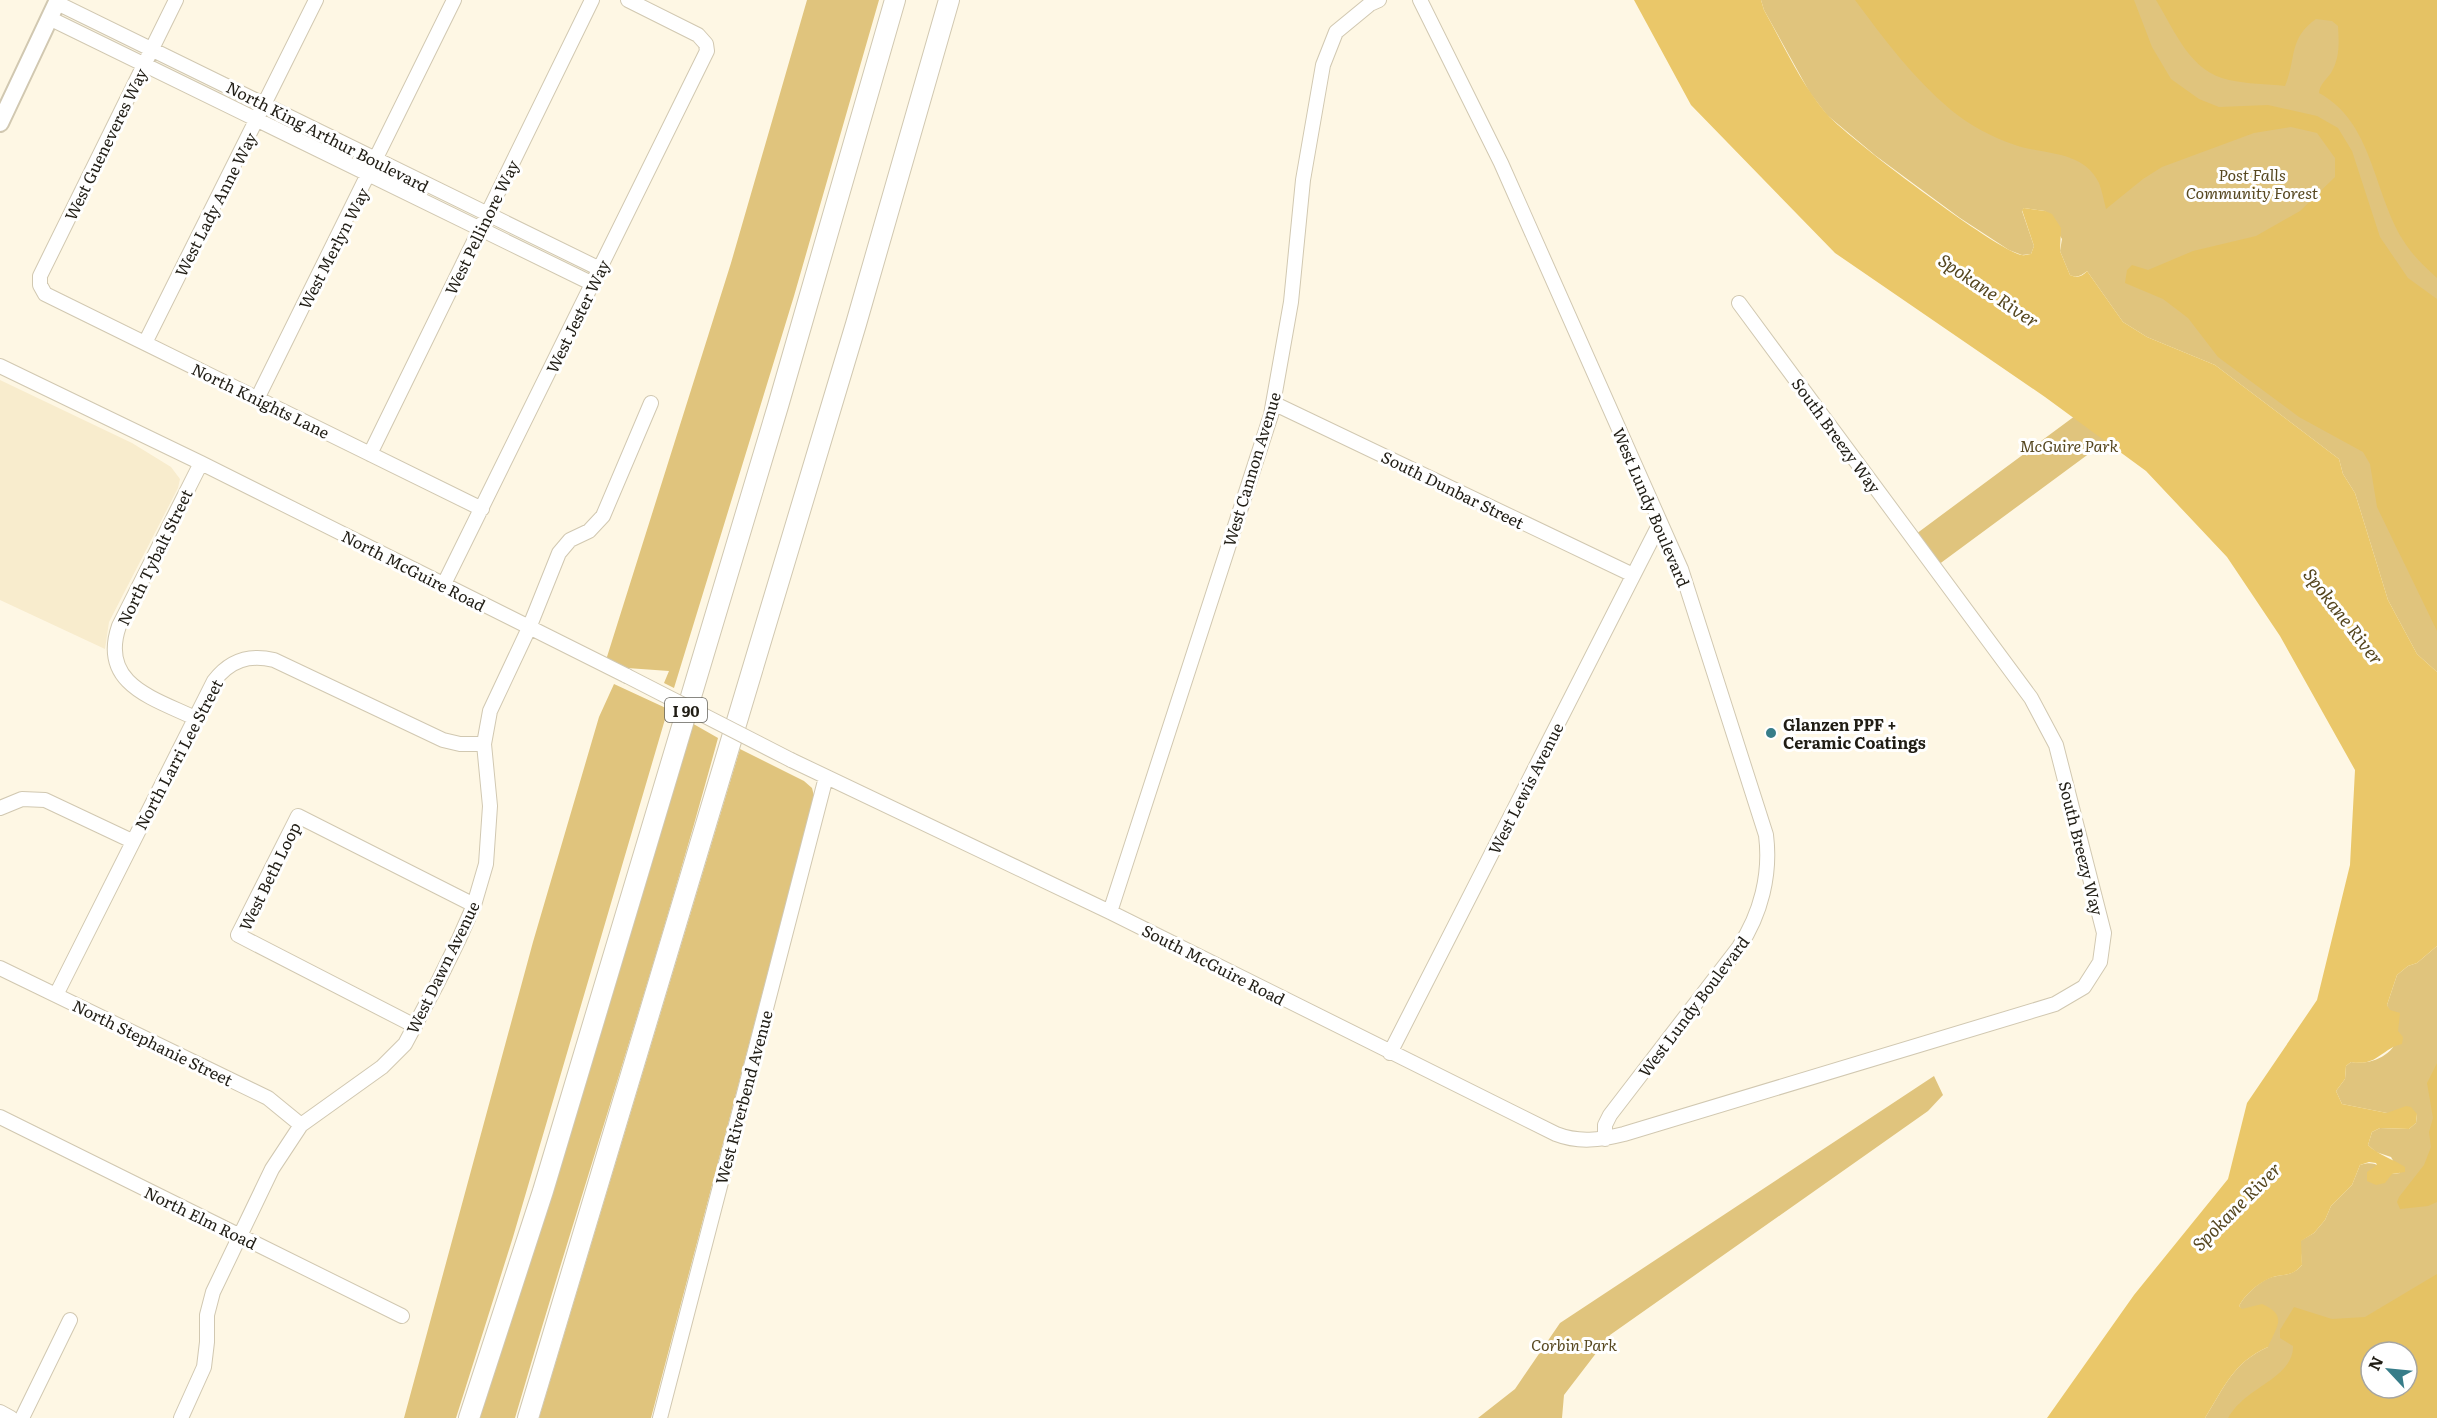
<svg xmlns="http://www.w3.org/2000/svg" width="2437" height="1418" font-family="Literata,serif">
<style>
.built{fill:#f8eccd}
.green{fill:#e0c47d;fill-rule:evenodd}
.forest{fill:#e5c264;fill-rule:evenodd}
.water{fill:#eac769}
.lines{fill:none;stroke-linecap:round;stroke-linejoin:round}
.minor-casing{stroke:#d1c8b1;stroke-width:16}
.major-casing{stroke:#d1c8b1;stroke-width:20}
.highway-casing{stroke:#d1c8b1;stroke-width:22}
.minor{stroke:#fff;stroke-width:14}
.major{stroke:#fff;stroke-width:16}
.highway{stroke:#fff;stroke-width:20}
.minor-bridge-casing{stroke:#d1c8b1;stroke-width:16;stroke-linecap:butt}
.minor-bridge{stroke:#fff;stroke-width:14}
.poi-dot{fill:#377d89;stroke:#fff;stroke-width:2}
.labels{text-anchor:middle;dominant-baseline:central;stroke-width:6;stroke-linejoin:round;paint-order:stroke}
.shield{fill:#fff;stroke:#63615b;stroke-width:1.5}
.shield-label{font-size:15px;font-weight:bold;fill:#201d15}
.street-label{font-size:16px;fill:#201d15;stroke:#fff}
.park-label{font-size:16px;font-style:italic;fill:#574821;stroke:#fff}
.poi-label{font-size:16px;font-weight:bold;fill:#201d15;stroke:#fff;text-anchor:start}
.water-label{font-size:18px;font-style:italic;fill:#55461f;stroke:#fff}
</style>
<rect width="100%" height="100%" fill="#fef7e4"/>
<path class="built" d="M0,380L132,443L171,467L180,479L178,488L109,622L105,649L0,600Z"/>
<path class="green" d="M807,0H879L794,296L674,688L664,683L669,671L627,668L606,660L731,263Z
M1761,0H2437V672L2417,654L2388,600L2355,493L2343,474L2339,459L2215,365L2147,337L2123,322L2087,271C2081,276 2077,278 2070,275L2060,251L2062,239L2045,211L2024,208L2022,211L2034,246L2031,254L2022,255L2009,250L1960,218L1876,156L1827,115L1810,93L1764,10Z
M2083,410L2117,433L1938,565L1916,534Z
M614,684L668,709L513,1237L456,1418H404L533,942L599,717Z
M690,722L718,738C656,967 581,1191 515,1418H479L514,1312L577,1095Z
M740,749L804,781L812,788L814,796L651,1418H539Z
M2437,946V1418H2205C2225,1386 2233,1363 2268,1347L2239,1306C2244,1296 2257,1284 2267,1279C2282,1272 2290,1279 2302,1265L2300,1241L2314,1233L2325,1220L2331,1206L2352,1185L2360,1165C2374,1160 2379,1166 2392,1174L2400,1173L2391,1157L2376,1152L2368,1145L2372,1132L2380,1128L2409,1129L2416,1123L2417,1114L2387,1113L2342,1104L2336,1091L2345,1079L2346,1066L2351,1062C2369,1066 2398,1055 2398,1032C2398,1024 2390,1013 2387,1005L2397,975L2408,966L2417,963ZM2371,1352H2407V1388H2371Z
M1934,1076L1943,1095L1928,1111L1610,1335L1564,1395L1562,1418H1478L1515,1389L1560,1323Z"/>
<path class="forest" d="M1855,0H2134L2152,47L2171,79L2199,99L2219,107L2268,105L2317,116L2338,128L2352,151L2380,237L2408,278L2437,299V631L2377,507L2370,464L2363,452L2299,417L2218,357L2188,318L2163,299L2125,283L2127,270L2132,265L2148,270L2193,251L2256,236L2300,211L2335,177V158L2317,133L2291,127L2254,133L2162,167L2143,179L2106,209C2104,201 2102,191 2099,183C2083,150 2044,155 2015,145C1993,138 1968,124 1951,110C1913,78 1884,39 1855,0Z
M2156,0H2437V278C2424,266 2412,255 2403,240C2373,192 2373,122 2319,93C2320,84 2326,80 2331,73C2340,58 2339,43 2338,26L2332,21L2316,19C2288,39 2297,57 2285,86C2267,84 2247,84 2229,80C2190,72 2175,31 2156,0Z
M2437,1063V1202L2428,1206L2400,1209L2397,1202L2399,1197L2424,1165L2431,1147L2429,1132L2433,1118L2427,1083Z
M2437,1274V1418H2228C2231,1413 2235,1407 2240,1403C2256,1386 2294,1373 2293,1346L2280,1338V1330L2294,1307L2332,1319L2365,1317ZM2371,1352H2407V1388H2371Z"/>
<path class="water" d="M1634,0H1761L1764,10C1783,44 1800,82 1825,112C1842,134 2000,253 2022,255C2025,256 2028,254 2031,254L2034,246L2022,210L2024,208L2045,211L2052,214L2061,228L2060,251L2070,275C2077,278 2082,277 2087,271L2123,322L2147,337L2215,365L2339,459L2343,474L2355,493L2388,600L2417,654L2437,672V946L2417,963L2408,966L2397,975L2387,1005L2390,1010L2400,1013L2398,1031L2403,1037L2402,1044C2381,1049 2377,1067 2351,1062L2346,1066L2345,1079L2336,1091L2342,1104L2387,1113L2406,1106L2411,1107L2417,1114L2416,1123L2409,1129L2380,1128L2372,1132L2368,1145C2378,1155 2393,1159 2405,1167V1172L2392,1174L2385,1183L2376,1185L2367,1181V1172L2377,1165L2376,1163L2369,1162L2360,1165L2352,1185L2331,1206L2325,1220L2314,1233L2301,1241L2302,1265C2290,1279 2283,1272 2268,1279C2257,1284 2244,1296 2239,1306L2242,1309L2262,1304C2288,1316 2277,1325 2268,1347C2233,1363 2225,1386 2205,1418H2047L2134,1295L2228,1179L2247,1103L2317,1000L2350,865L2355,770L2280,636L2227,557L2146,471L2045,397L1835,253L1691,105Z"/>
<g class="lines">
<g class="minor-casing">
<path id="minor" d="M176,0L40,276V285L45,294L482,509
M1420,0L1501,163L1681,569L1766,835C1771,874 1761,914 1739,947L1610,1115L1605,1125V1139
M57,3L600,269
M49,18L593,284
M145,343L316,0
M0,366L201,463L627,676
M257,399L454,0
M1273,403L1633,575
M370,454L592,0
M443,586L707,51L706,44L698,35L628,0
M195,718C153,698 99,684 119,626L201,463
M791,760L1110,912L1556,1134C1579,1143 1600,1140 1624,1134L2055,1004L2084,987L2100,962L2104,933L2056,745L2031,698L1739,303
M0,808L22,799L45,800L132,841
M1110,912L1271,415L1291,302L1303,180L1323,65L1336,32L1370,4L1379,0
M0,968L268,1098L301,1125
M56,995L214,681C230,660 249,654 274,660L443,740L460,744H484
M415,1026L238,935L298,816L474,905
M1390,1053L1660,523
M0,1117L402,1316
M0,1412L11,1418
M22,1418L70,1320
M181,1418L204,1367L207,1342V1315L213,1292L272,1169L301,1125L382,1067L405,1044L437,984L459,939L474,905L486,864L490,806L484,744L490,711L529,628L559,553L570,540L589,531L603,516L651,403
M660,1418L826,777"/>
</g>
<g class="major-casing">
<path id="major" d="M0,123L58,0"/>
</g>
<g class="highway-casing">
<path id="highway" d="M469,1418L543,1191L778,406L895,0
M528,1418L856,324L949,0"/>
</g>
<use href="#minor" class="minor"/>
<use href="#major" class="major"/>
<use href="#highway" class="highway"/>
<g class="minor-bridge-casing">
<path id="minor-bridge" d="M627,676L791,760"/>
</g>
<use href="#minor-bridge" class="minor-bridge"/>
</g>
<circle class="poi-dot" cx="1771" cy="733" r="6"/>
<g class="labels">
<rect class="shield" x="665" y="698" width="42" height="24" rx="4.5"/>
<g class="shield-label">
<text x="686" y="710">I 90</text>
</g>
<g class="street-label">
<text transform="translate(328 136) rotate(27)">North King Arthur Boulevard</text>
<text transform="translate(105 144) rotate(-64)">West Gueneveres Way</text>
<text transform="translate(215 204) rotate(-63)">West Lady Anne Way</text>
<text transform="translate(481 227) rotate(-64)">West Pellinore Way</text>
<text transform="translate(333 248) rotate(-63)">West Merlyn Way</text>
<text transform="translate(577 316) rotate(-64)">West Jester Way</text>
<text transform="translate(261 400) rotate(26)">North Knights Lane</text>
<text transform="translate(1837 435) rotate(54)">South Breezy Way</text>
<text transform="translate(1251 469) rotate(-73)">West Cannon Avenue</text>
<text transform="translate(1453 489) rotate(26)">South Dunbar Street</text>
<text transform="translate(1652 507) rotate(67)">West Lundy Boulevard</text>
<text transform="translate(154 557) rotate(-64)">North Tybalt Street</text>
<text transform="translate(414 570) rotate(27)">North McGuire Road</text>
<text transform="translate(178 754) rotate(-62)">North Larri Lee Street</text>
<text transform="translate(1525 788) rotate(-63)">West Lewis Avenue</text>
<text transform="translate(2082 848) rotate(76)">South Breezy Way</text>
<text transform="translate(269 876) rotate(-64)">West Beth Loop</text>
<text transform="translate(1214 964) rotate(27)">South McGuire Road</text>
<text transform="translate(442 967) rotate(-64)">West Dawn Avenue</text>
<text transform="translate(1693 1006) rotate(-53)">West Lundy Boulevard</text>
<text transform="translate(153 1042) rotate(26)">North Stephanie Street</text>
<text transform="translate(743 1097) rotate(-75)">West Riverbend Avenue</text>
<text transform="translate(201 1217) rotate(26)">North Elm Road</text>
</g>
<g class="park-label">
<text x="2252" y="174">Post Falls<tspan x="2252" dy="18">Community Forest</tspan></text>
<text x="2069" y="445">McGuire Park</text>
<text x="1574" y="1344">Corbin Park</text>
</g>
<g class="poi-label">
<text x="1783" y="724">Glanzen PPF +<tspan x="1783" dy="18">Ceramic Coatings</tspan></text>
</g>
<g class="water-label">
<text transform="translate(1989 290) rotate(34)">Spokane River</text>
<text transform="translate(2344 616) rotate(52)">Spokane River</text>
<text transform="translate(2236 1206) rotate(-45)">Spokane River</text>
</g>
</g>
<g transform="translate(2389 1370) rotate(296)"><circle r="28" fill="#ffffff" stroke="#a6a5a1" stroke-width="1.5"/>
<path d="M0-4.5L10 22L0 15L-10 22Z" fill="#377d89"/>
<text y="-9" font-size="16" font-weight="bold" text-anchor="middle" fill="#201d15">N</text>
</g>
</svg>
